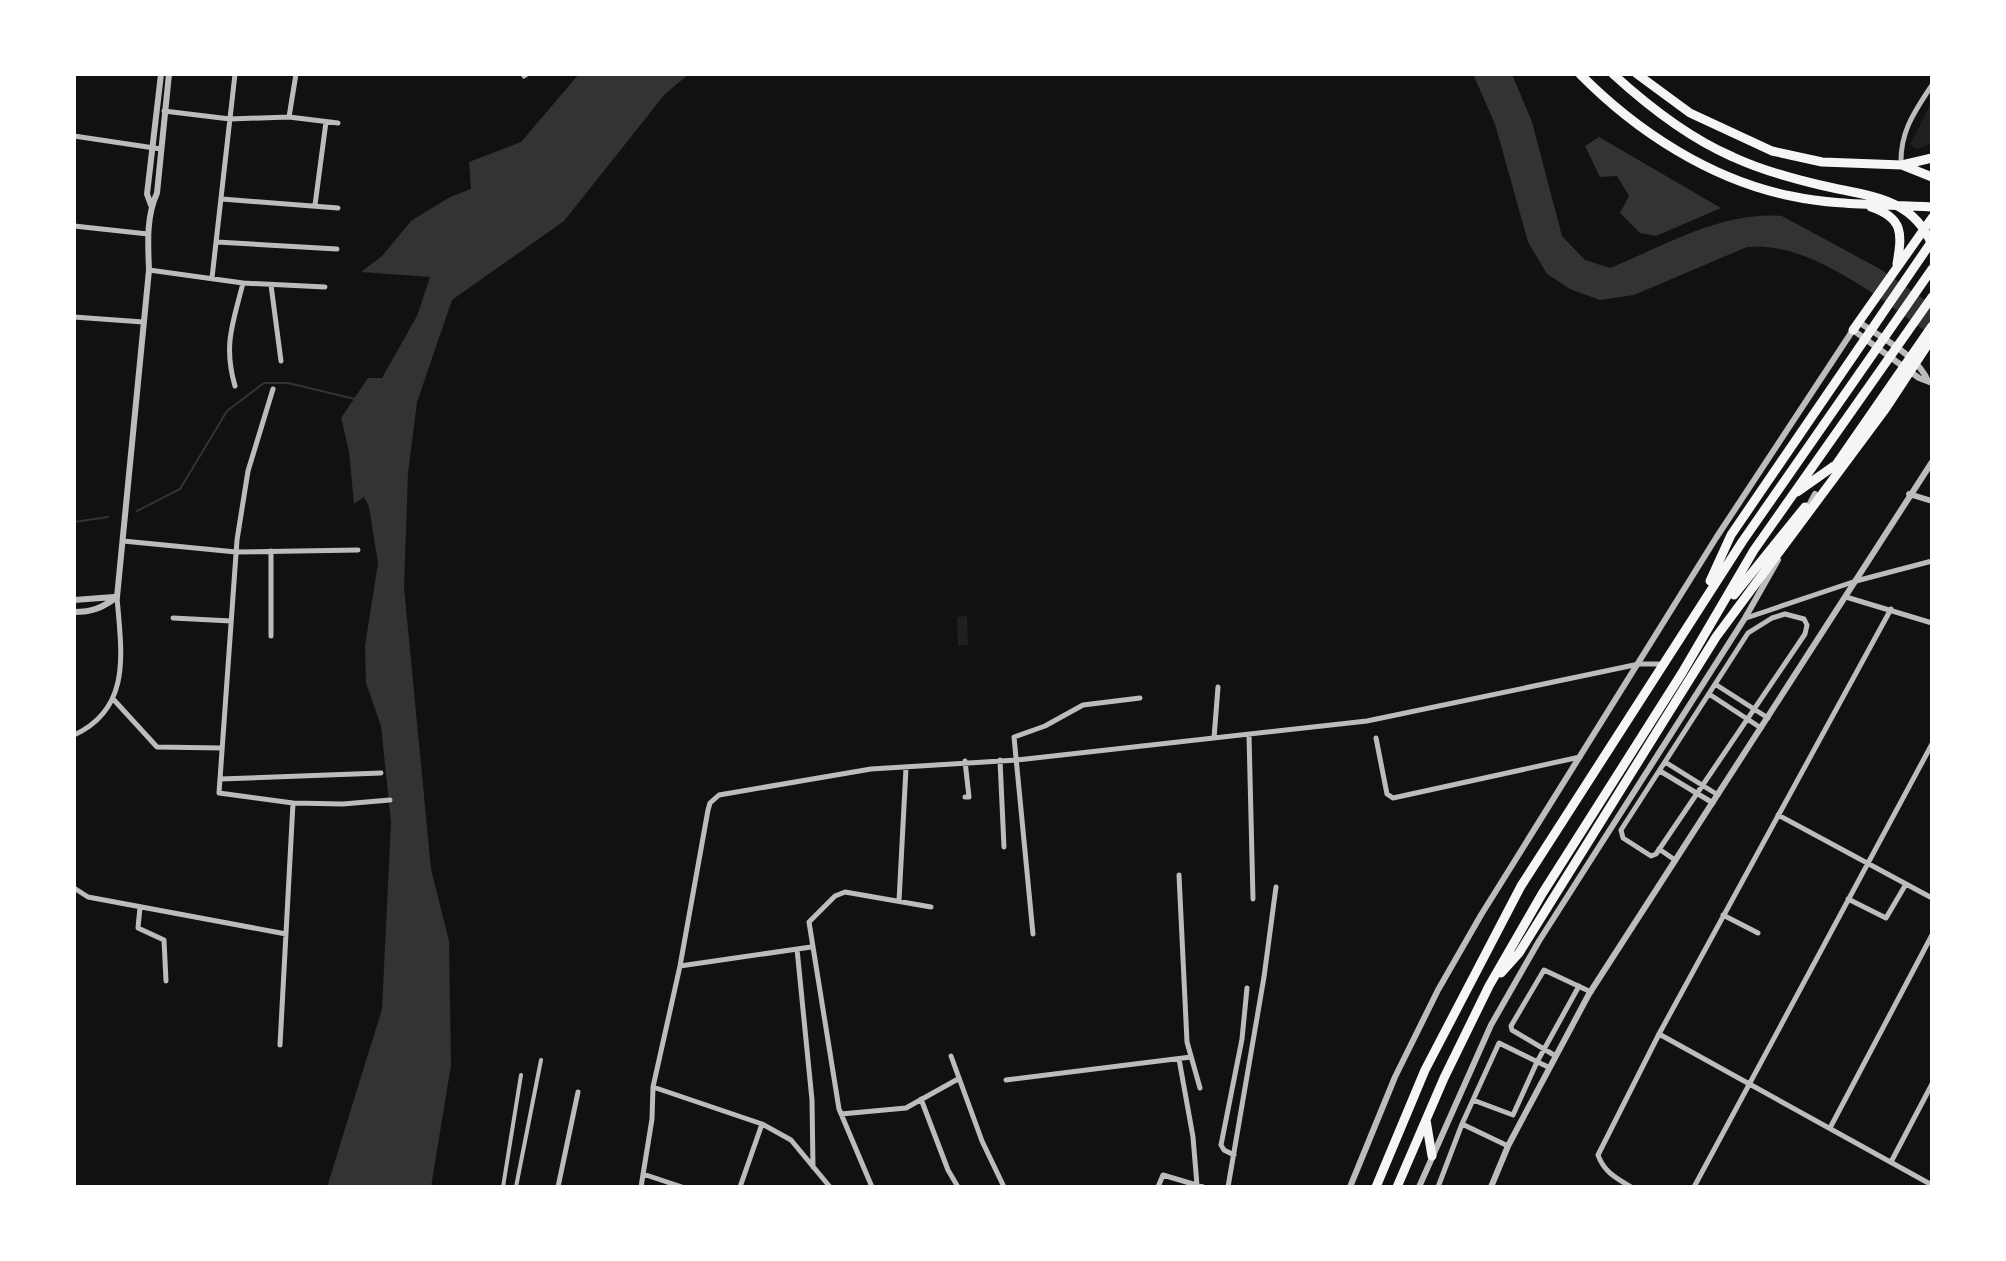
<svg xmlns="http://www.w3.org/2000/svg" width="2006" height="1261" font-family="Overpass,sans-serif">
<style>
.green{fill:#202020}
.water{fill:#333}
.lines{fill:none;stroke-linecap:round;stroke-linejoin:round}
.stream{stroke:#333;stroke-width:2}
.pedestrian{stroke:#bcbcbc;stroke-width:4}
.minor{stroke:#bcbcbc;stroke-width:5}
.tertiary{stroke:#bcbcbc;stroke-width:6}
.trunk{stroke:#f5f5f5;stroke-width:9}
</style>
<rect width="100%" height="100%" fill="#111"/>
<path class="green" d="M1932,101V143L1917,149L1910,145Z
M967,616L968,645L958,646L957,617Z"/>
<path class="water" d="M579,74H689L665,94L564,221L452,300L417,402L408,473L404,587L431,869L449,941L451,1065L431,1187H327L382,1009L391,822L381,726L366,683L365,646L378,563L369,507L364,497L354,504L349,451L341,418L368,378H382L417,316L430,277L361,272L382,256L411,221L450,197L471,189L469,162L521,142Z
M1473,74H1512L1532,122L1562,236L1585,260L1610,268C1664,246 1722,211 1782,216L1880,269L1932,305V336C1884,301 1809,240 1747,247L1634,295L1600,300L1570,289L1547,274L1528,242L1495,124Z
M1599,137L1721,208L1656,236L1640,233L1620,213L1629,196L1617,176L1600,177L1585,146Z"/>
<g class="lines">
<path class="stream" d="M137,511L180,489L227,411L264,383H288L355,399
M74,522L108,517"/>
<path class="pedestrian" d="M503,1187L521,1075
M516,1187L541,1060"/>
<path class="minor" d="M524,76L527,74
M164,111L230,119L289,117L338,123
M289,117L296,74
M74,136L161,149
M1901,164C1900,131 1915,111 1932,85
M222,199L338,208
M315,205L326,122
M74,226L148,234
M217,242L337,249
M149,270L243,283L325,287
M212,278L235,74
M271,285L281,361
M74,317L143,322
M235,386C223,345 233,323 243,283
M273,389L248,471L237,540L219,793L293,803L280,1045
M123,541L236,552L358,550
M1846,597L1932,623
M1785,614L1804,619L1807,625L1805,634L1656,854L1651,856L1623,838L1621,830L1748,633L1772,618Z
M173,618L231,621
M1746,618L1856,581L1932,561
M271,636V551
M1715,684L1768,718
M1709,694L1761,728
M114,700L157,747L221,748
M74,735C133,708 121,650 117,597
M1249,735L1253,899
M1214,738L1218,687
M1376,738L1387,794L1393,798L1580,757
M1000,760L1004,847
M1665,762L1718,795
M1660,771L1713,803
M220,779L381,773
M965,797H969L965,761
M293,803L343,804L390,800
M1778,815L1932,898
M1659,849L1675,860
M1179,875L1187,1042L1200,1088
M74,888L88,897L286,934
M1848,899L1886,918L1906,884
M899,901L906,768
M140,907L138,928L164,940L166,981
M1723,915L1758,933
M1033,934L1014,737L1045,726L1083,705L1140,698
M797,949L812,1100L813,1167
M680,966L811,947
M1659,1034L1932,1185
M1554,1055L1512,1030L1511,1026L1544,970L1591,992
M951,1056L982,1141L1004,1187
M1179,1059L1193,1137L1197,1185
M1006,1080L1191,1057
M653,1087L680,966L708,810L710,803L719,795L871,769L1017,760L1367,721L1639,664H1661
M921,1099L948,1170L958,1187
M1473,1100L1513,1115L1537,1062L1579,986
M841,1114L906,1108L958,1079
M1462,1124L1508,1146
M1830,1128L1932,935
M1234,1155L1224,1150L1221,1145L1242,1039L1247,988
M1891,1162L1932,1084
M643,1174L682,1187
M558,1187L578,1092
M641,1187L652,1119L653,1087L762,1124L791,1140L830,1187
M740,1187L762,1124
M872,1187L839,1109L809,922L835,896L845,892L931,907
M1158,1187L1163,1175L1203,1187
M1228,1187L1264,977L1276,887
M1438,1187L1462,1124L1499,1043L1548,1067
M1631,1187C1616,1178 1604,1172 1598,1155L1659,1034L1891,609
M1694,1187L1932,744"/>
<path class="tertiary" d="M151,205L147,194L161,74
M1859,322C1881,338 1917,355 1928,381
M1909,494L1932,501
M1807,509L1815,494
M117,597L149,270C148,244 146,217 157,193L169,74
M74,600L114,597
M74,612C92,612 102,608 117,597
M1350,1187L1395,1077L1438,990L1481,915L1716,538L1853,330L1919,378L1932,383
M1419,1187L1491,1025L1539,941L1745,618L1778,560
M1491,1187L1508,1146L1589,994L1932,462"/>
<path class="trunk" d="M1580,74C1636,131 1711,180 1791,196C1836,206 1885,204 1932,207
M1613,74C1648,106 1689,138 1733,157C1761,170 1790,178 1820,185C1864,196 1912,195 1932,245
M1637,74L1690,113L1772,151L1822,162L1902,165L1932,177
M1902,165L1932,158
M1871,207C1904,218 1902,234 1897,264
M1853,330L1932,218
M1833,469L1932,326
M1797,492L1834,466
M1710,581L1731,535L1932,241
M1734,595L1805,507
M1501,973L1519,953L1716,637L1886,408L1932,338
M1426,1120L1432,1156
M1376,1187L1425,1070L1521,886L1742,542L1932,269
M1397,1187L1444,1078L1489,986L1542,894L1682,673L1754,550L1932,297"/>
</g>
<rect width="2006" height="1261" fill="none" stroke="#ffffff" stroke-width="152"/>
</svg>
